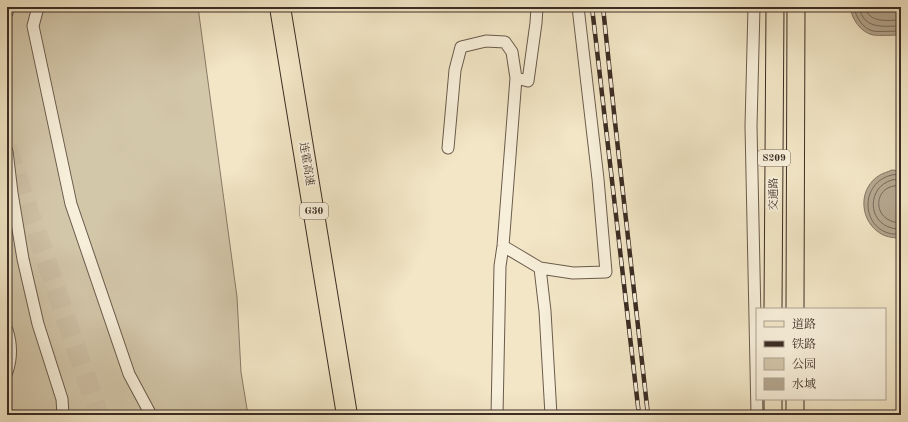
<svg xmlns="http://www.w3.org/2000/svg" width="908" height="422" font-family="'Old Standard TT','Noto Serif SC',serif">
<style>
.green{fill:#d3c7aa;stroke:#887a67}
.water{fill:#b4a78f;stroke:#847664}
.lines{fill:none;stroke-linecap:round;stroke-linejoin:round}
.shore{stroke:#786a5a;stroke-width:1}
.highway-tunnel{stroke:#cec1a6;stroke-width:20;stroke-dasharray:20 10;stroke-linecap:butt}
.street-casing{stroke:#6a5b4c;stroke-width:13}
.primary-casing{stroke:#3c2d24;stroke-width:19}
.highway-casing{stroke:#3c2d24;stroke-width:22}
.street{stroke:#f7efda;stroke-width:11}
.primary{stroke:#f2e6c6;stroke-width:17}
.highway{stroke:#f2e6c6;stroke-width:20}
.rail-casing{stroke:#3c2d24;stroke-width:4.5}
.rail{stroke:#f7efda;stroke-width:3;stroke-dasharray:9;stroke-linecap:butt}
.labels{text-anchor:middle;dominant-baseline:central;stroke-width:4;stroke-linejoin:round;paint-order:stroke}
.shield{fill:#f7efda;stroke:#74675b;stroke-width:1}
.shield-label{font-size:10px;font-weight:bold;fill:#3c2d24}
.street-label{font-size:11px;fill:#3c2d24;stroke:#f7efda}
</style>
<rect width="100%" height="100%" fill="#f2e6c6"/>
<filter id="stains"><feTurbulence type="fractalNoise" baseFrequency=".005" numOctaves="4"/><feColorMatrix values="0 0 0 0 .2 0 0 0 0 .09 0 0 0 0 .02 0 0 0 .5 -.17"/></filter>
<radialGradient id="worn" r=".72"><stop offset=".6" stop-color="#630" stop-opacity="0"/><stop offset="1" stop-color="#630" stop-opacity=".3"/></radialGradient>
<path class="green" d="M7,7H198L237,297L241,372L248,415H7Z"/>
<path class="water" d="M850,7H901V35C892,35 881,36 873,35C860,32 852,19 850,7Z
M892,170L901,171V238C893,238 884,237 877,231C859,217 859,187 880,175C883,173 888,172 892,170Z"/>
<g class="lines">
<path class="shore" d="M854,7C856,17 862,28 873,31C879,32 894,31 901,31
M859,7C864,30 882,26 901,26
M865,7C869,24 887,20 901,20
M901,175C898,175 894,174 892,175C860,182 860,228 892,234C894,234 898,234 901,234
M901,180C898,180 895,179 892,180C867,187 867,222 892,228C894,229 898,229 901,229
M901,186C899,186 897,185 894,186C873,189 872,222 901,223"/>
<path class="highway-tunnel" d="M7,147L99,415"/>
<g class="street-casing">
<path id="street" d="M38,7L33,26L71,204L129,374L151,415
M754,7L751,126L757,415
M7,13L8,7
M516,78L528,81L536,23L537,7
M448,148L455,70L461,47L486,41L505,42L512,52L516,78L503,246L500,266L497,415
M7,151L12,193L23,259L38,324L62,399L63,415
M503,246L540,268L573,273L606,272L598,179L578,7
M540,268L545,311L551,415
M7,330C12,345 12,357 7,372"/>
</g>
<g class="primary-casing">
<path id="primary" d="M773,309L775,7
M795,309L796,7
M773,415V399
M795,415V399"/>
</g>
<g class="highway-casing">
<path id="highway" d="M280,7L347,415"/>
</g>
<use href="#street" class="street"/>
<use href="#primary" class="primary"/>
<use href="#highway" class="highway"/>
<g class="rail-casing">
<path id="rail" d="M592,7L639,415
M603,7L615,122L648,415"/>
</g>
<use href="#rail" class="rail"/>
</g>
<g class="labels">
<g class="shield">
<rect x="758" y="150" width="32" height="16" rx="3"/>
<rect x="300" y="203" width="28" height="16" rx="3"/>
</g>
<g class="shield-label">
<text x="774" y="158">S209</text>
<text x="314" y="211">G30</text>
</g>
<g class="street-label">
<text transform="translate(306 164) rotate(81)">连霍高速</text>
<text transform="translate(774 194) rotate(-90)">交通路</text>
</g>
</g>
<rect width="908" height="422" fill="none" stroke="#f2e6c6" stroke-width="24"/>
<rect x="8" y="8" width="892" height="406" fill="none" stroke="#3c2d24" stroke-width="2"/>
<rect x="12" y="12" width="884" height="398" fill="none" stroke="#3c2d24"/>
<rect x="756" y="308" width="130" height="92" fill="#f7efda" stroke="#aca191"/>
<rect x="764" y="321" width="20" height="6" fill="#f2e6c6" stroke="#aca191"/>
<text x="792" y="328" font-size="12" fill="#3c2d24">道路</text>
<rect x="764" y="341" width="20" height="6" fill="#3c2d24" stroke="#aca191"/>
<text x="792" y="348" font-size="12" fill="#3c2d24">铁路</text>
<rect x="764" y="358" width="20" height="12" fill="#d3c7aa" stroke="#aca191"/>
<text x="792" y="368" font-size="12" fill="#3c2d24">公园</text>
<rect x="764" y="378" width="20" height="12" fill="#b4a78f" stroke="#aca191"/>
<text x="792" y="388" font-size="12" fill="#3c2d24">水域</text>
<rect width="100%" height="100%" filter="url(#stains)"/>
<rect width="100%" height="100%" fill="url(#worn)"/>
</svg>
